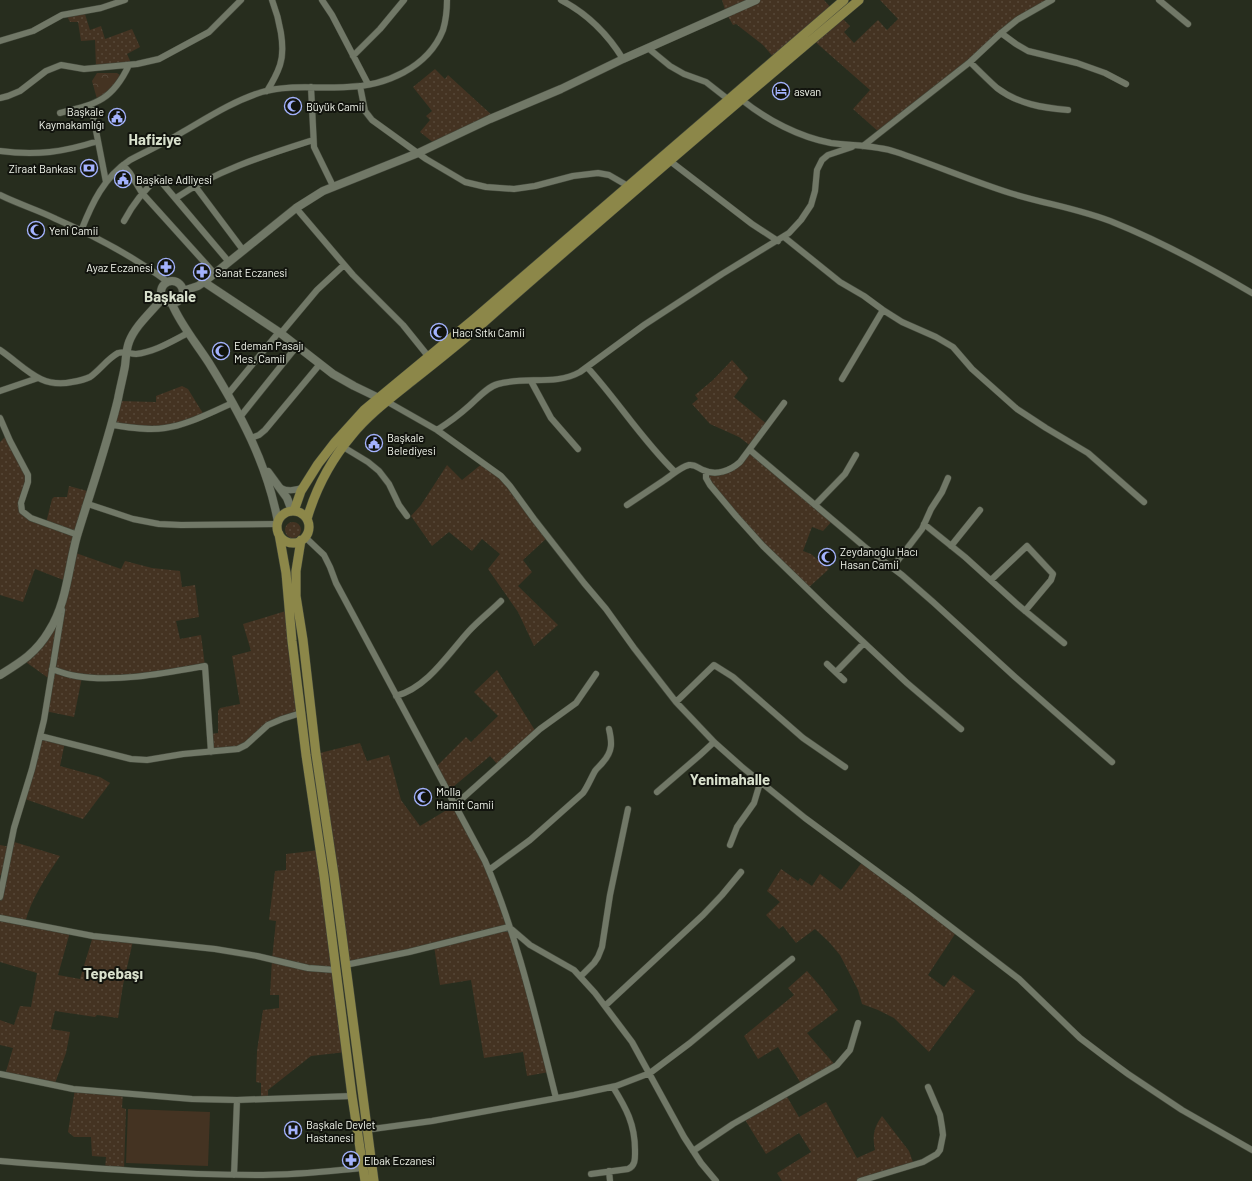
<svg xmlns="http://www.w3.org/2000/svg" width="1252" height="1181" font-family="Barlow,sans-serif">
<style>
.grass{fill:url(#grass-dots)}
.park{fill:url(#park-crowns)}
.pitch{fill:#432}
.lines{fill:none;stroke-linecap:round;stroke-linejoin:round}
.minor-casing{stroke:#42473a;stroke-width:7}
.tertiary-casing{stroke:#42473a;stroke-width:9}
.secondary-casing{stroke:#42473a;stroke-width:10}
.minor{stroke:#717867;stroke-width:6}
.tertiary{stroke:#717867;stroke-width:8}
.secondary{stroke:#8c8749;stroke-width:9}
.labels{text-anchor:middle;dominant-baseline:central;stroke-width:4;stroke-linejoin:round;paint-order:stroke}
.poi-label{font-size:11px;fill:#f3f7ed;stroke:#12140e;text-anchor:start}
.district-label{font-size:15px;font-weight:bold;fill:#d9e1cd;stroke:#12140e}
</style>
<defs>
<pattern id="grass-dots" width="8" height="8" patternUnits="userSpaceOnUse"><rect width="8" height="8" fill="#432"/><path d="M2 2h.1M6 6h.1" fill="none" stroke="#564738" stroke-width="1.8" stroke-linecap="round"/></pattern>
<pattern id="park-crowns" width="20" height="18" patternUnits="userSpaceOnUse"><rect width="20" height="18" fill="#432"/><path d="M2 6a3 3 0 1 1 6 0M12 15a3 3 0 1 1 6 0" fill="none" stroke="#564738"/></pattern>
</defs>
<rect width="100%" height="100%" fill="#272d1e"/>
<path class="grass" d="M722,0H824L833,10L775,59L763,45L736,24L733,25L726,13Z
M880,0H1052L1031,12L880,133L853,109L870,90L812,39L840,16L850,26L844,32L854,43L878,20L887,30L898,19Z
M84,11L90,30L101,26L105,39L132,29L140,47L127,54L132,65L96,67L95,40L81,41L78,22H70L66,14Z
M435,69L445,79L448,75L494,117L435,144L420,132L430,120L426,116L432,111L413,87Z
M732,360L748,378L734,397L768,425L752,447L739,437L710,424L692,404L698,399L695,395L713,380Z
M182,386L188,389L204,415L172,427L112,425L117,401L156,402V396Z
M7,435L27,472L22,511L46,523L52,499L54,497H67L69,486L91,492L73,552L121,569L125,561L152,568L180,571L182,587L195,585L199,617L176,621L180,639L201,635L205,666L150,675L82,677L74,717L45,711L51,680L23,660L43,641L66,581L35,569L23,602L0,595V442Z
M750,450L833,520L823,531L812,527L803,551L811,554L829,569L807,589L763,546L706,475L728,471Z
M483,463L501,476L548,537L523,560L532,572L518,586L558,625L534,646L518,612L488,569L500,554L482,539L472,551L449,532L432,546L411,516L421,505L447,465L462,480Z
M285 530a8 8 0 1 1 16 0a8 8 0 1 1-16 0Z
M289,610L301,713L273,723L246,745L211,752L210,734L218,733V711L220,708L240,704L232,656L251,651L243,624Z
M497,670L536,732L499,766L490,756L447,792L435,768L466,737L471,742L498,716L474,692Z
M40,736L65,742L60,766L100,777L110,783L83,819L22,798Z
M360,743L367,761L389,755L401,800L420,826L455,805L497,888L549,1072L527,1076L523,1052L484,1058L471,980L440,985L434,946L345,965L316,754Z
M11,841L60,856C46,877 31,899 25,923L70,932L58,975L80,979L93,936L133,941L123,985L118,1018L97,1015L95,1017L55,1011L51,1029L70,1032L66,1053L54,1086L5,1075L13,1048L0,1045V1020L14,1025L20,1006L31,1007L37,973L0,962V897L4,877L0,875V845L10,847Z
M320,850L346,1052L311,1056L268,1090V1099H261V1083L256,1082L257,1051L263,1010L279,1008V995H270L272,959L276,921L269,920L275,871L286,870V854Z
M863,861L957,931L928,975L944,987L953,975L975,991L929,1052L894,1018L878,1010L862,1004L858,990L840,955L829,942L815,929L796,943L783,926L779,929L766,915L780,902L767,891L781,869L798,881L800,878L812,886L820,874L841,890Z
M807,971L821,987L838,1010L807,1033L836,1066L802,1085L778,1047L758,1059L744,1036L794,995L788,988Z
M75,1089L123,1092L122,1108L126,1109L124,1170L105,1169L106,1157L92,1156L91,1137H74L68,1132Z
M786,1095L799,1117L826,1102L857,1158L875,1150C872,1136 874,1127 882,1116L909,1151L914,1165L860,1181H782L777,1173L811,1152L799,1133L766,1154L744,1118Z"/>
<path class="park" d="M97,73H117L120,75L111,90L97,99L92,81Z"/>
<path class="pitch" d="M128,1109L210,1112L208,1166L126,1163Z"/>
<g class="lines">
<g class="minor-casing">
<path id="minor" d="M322,0L332,15L368,84
M561,0C588,14 607,33 623,59
M1159,0L1188,24
M1001,33L1016,44L1028,51L1077,63L1105,73L1126,84
M0,41L33,31L62,15L101,8L125,0
M648,48L670,66L684,74L706,82L729,100
M353,56L380,29L404,0
M970,62C979,71 988,80 997,88C1018,104 1043,108 1068,110
M360,86L365,111L372,120L426,159L465,182L486,187L514,189L535,186L573,176L598,173L609,175L628,186
M311,87L314,147L333,186
M267,91C272,83 277,74 280,65C286,47 279,18 272,0
M0,98L8,96L20,91L46,71L61,65L84,69L137,64L159,59L209,32L241,0
M742,100C767,120 799,137 831,143C853,146 875,145 896,152C935,165 972,181 1010,193C1045,204 1081,209 1115,223C1162,242 1208,267 1252,293
M91,105L106,182
M60,113C96,104 112,101 129,65
M863,146L970,62L1001,33L1017,20L1052,0
M0,151C36,156 64,152 98,141
M670,161L752,224L778,241
M123,165L130,173L142,193L215,274
M195,186L243,250
M0,195C18,204 38,210 56,219C95,236 134,257 168,282
M176,198C217,170 266,155 313,140
M296,208L353,275L403,325L428,356
M124,221C133,204 144,190 158,178L229,262
M81,231C92,203 104,177 130,160C147,151 165,143 181,133C207,118 233,101 262,92C289,84 319,89 347,87C385,86 428,68 443,30C446,20 447,10 447,0
M784,237L840,282L864,296L883,310L902,322L936,337L953,347L972,369L1017,409L1046,428L1088,453L1144,502
M281,333L317,290L344,265
M0,350C25,367 40,389 72,382C78,381 84,380 90,377C100,370 107,359 118,353C124,351 130,354 136,354C155,352 172,341 188,333
M587,367C618,401 642,440 675,472
M842,379L883,310
M531,381L551,418L578,449
M0,391L38,378
M228,394L279,332
M386,401L437,430L501,476L510,486L534,519L584,583L606,609L634,648L676,702L714,742L742,767L805,818L908,894L1019,979L1080,1038L1105,1057L1128,1074L1182,1110L1252,1150
M240,417L297,346
M0,418L10,441L28,475V482L21,503L22,511L31,518L78,535
M112,425C129,427 147,431 165,428C188,425 211,412 233,403
M437,430C448,423 459,415 469,406C478,398 487,387 498,384C525,376 555,386 580,372L644,325L722,274L789,233L801,220L811,205L815,191L817,170L822,160L828,155L852,147
M251,438L259,435L265,430L320,364
M340,445L368,462L379,471L389,484L399,505L407,516
M750,450L866,548L902,575L933,602L1015,677L1112,762
M706,471V478L710,485L736,516L763,546L828,609L907,683L961,729
M279,487C287,492 295,491 304,487
M88,504L133,519L159,524L181,525L278,524
M627,505C639,497 651,489 663,481C671,476 680,467 689,465C695,464 698,468 703,470C716,476 730,471 740,462L784,403
M815,505L845,474L856,455
M924,524L965,557L1018,605L1064,643
M305,537L324,555L330,567L336,583L485,861C518,937 536,1019 556,1098
M951,546L980,510
M892,568L922,529L931,509L942,492L948,478
M991,580L1027,546L1053,574L1051,580L1025,611
M827,664L844,680
M52,669C60,672 68,675 76,676C115,683 166,673 205,666L211,752
M836,672L864,643
M396,696C428,687 448,654 469,631C479,620 491,611 501,601
M676,702L714,665L733,677L803,738L845,767
M40,736L131,759L147,760L183,754L238,749L246,745L268,725L282,719L301,713
M657,792L700,755L714,742
M455,805L540,729L576,703L596,674
M730,845L737,827L754,803L760,783
M489,870L530,840L583,793C588,786 591,778 595,771C597,768 601,765 603,762C613,751 612,742 609,729
M0,897L14,828L32,769L44,720L62,610
M0,918L93,936L215,949L257,956L308,968L335,970
M345,965L409,952L509,927L530,945L574,970L595,993L632,1042L684,1137L701,1163L716,1181
M581,976L594,963L598,957L602,947L610,895L628,809
M606,1005L703,915L722,895L741,872
M0,1074L73,1089L192,1099L237,1100L352,1096
M365,1130L432,1121L574,1095L616,1086L650,1073L690,1043L792,959
M693,1151L733,1124L837,1065L850,1050L858,1023
M0,1161C87,1168 176,1175 263,1175C297,1175 330,1171 363,1168
M609,1171L610,1181
M591,1174L628,1169C636,1166 635,1157 635,1150C635,1124 626,1108 613,1087
M234,1175L237,1100
M860,1181L923,1162L937,1154L940,1150L943,1135L942,1127L940,1115L928,1087"/>
</g>
<g class="tertiary-casing">
<path id="tertiary" d="M161 292a11 11 0 1 1 22 0a11 11 0 1 1-22 0Z
M204,282L279,332L333,374L354,386L383,400
M183,291L198,286L204,282L296,208L323,191L418,153L490,119L561,89L623,59L756,0
M172,304C181,325 196,343 209,363C240,413 267,463 278,522
M268,472L287,498L292,511
M0,675C21,662 36,653 49,631C67,603 68,568 77,536C91,490 107,445 118,399C120,388 123,377 125,366C126,358 126,350 129,342C135,326 151,312 162,299"/>
</g>
<g class="secondary-casing">
<path id="secondary" d="M294,511L301,491L318,464L335,442L364,410L474,319L844,0
M277 527a16 16 0 1 1 32 0a16 16 0 1 1-32 0Z
M307,519C316,488 331,460 352,435C369,414 391,398 412,381C436,362 460,343 483,323C607,214 733,106 859,0
M279,534L286,573L292,641L306,755L324,876L352,1096L365,1181
M301,540L296,571V596L303,640L316,754L334,875L374,1181"/>
</g>
<use href="#minor" class="minor"/>
<use href="#tertiary" class="tertiary"/>
<use href="#secondary" class="secondary"/>
</g>
<defs>
<g id="hotel-ring" transform="scale(0.9)"><circle r="9.5" fill="#12140e" stroke="#a3b2fd" stroke-width="1.5"/><path d="M-6-4.5h1.5V1H6V5H4.5V3h-9V5H-6ZM-4 0a1.8 1.8 0 1 1 3.6 0ZM.5 0V-2.5h3Q6-2.5 6 0Z" fill="#a3b2fd"/></g>
<g id="mosque-ring" transform="scale(0.9)"><circle r="9.5" fill="#12140e" stroke="#a3b2fd" stroke-width="1.5"/><path d="M3.5-4.9A6 6 0 1 0 3.5 4.9A5 5 0 1 1 3.5-4.9Z" fill="#a3b2fd"/></g>
<g id="civic-ring" transform="scale(0.9)"><circle r="9.5" fill="#12140e" stroke="#a3b2fd" stroke-width="1.5"/><path d="M-.6-6.5H3V-4.5H.6V-3L4-1V1h2V6H-6V1h2V-1L-.6-3ZM-1.2 2.5V6h2.4V2.5Z" fill="#a3b2fd"/></g>
<g id="bank-ring" transform="scale(0.9)"><circle r="9.5" fill="#12140e" stroke="#a3b2fd" stroke-width="1.5"/><path d="M-6-4H6V4H-6ZM0-2.3a2.3 2.3 0 1 0 0 4.6a2.3 2.3 0 1 0 0-4.6Z" fill="#a3b2fd"/></g>
<g id="pharmacy-ring" transform="scale(0.9)"><circle r="9.5" fill="#12140e" stroke="#a3b2fd" stroke-width="1.5"/><path d="M-2-6h4v4h4v4h-4v4h-4v-4h-4v-4h4Z" fill="#a3b2fd"/></g>
<g id="hospital-ring" transform="scale(0.9)"><circle r="9.5" fill="#12140e" stroke="#a3b2fd" stroke-width="1.5"/><path d="M-5-5h3v3.5h4V-5h3V5h-3V1.5h-4V5h-3Z" fill="#a3b2fd"/></g>
</defs>
<g fill-rule="evenodd">
<use href="#hotel-ring" x="781" y="91"/>
<use href="#mosque-ring" x="293" y="106"/>
<use href="#civic-ring" x="117" y="117"/>
<use href="#bank-ring" x="89" y="168"/>
<use href="#civic-ring" x="123" y="179"/>
<use href="#mosque-ring" x="36" y="230"/>
<use href="#pharmacy-ring" x="166" y="267"/>
<use href="#pharmacy-ring" x="202" y="272"/>
<use href="#mosque-ring" x="439" y="332"/>
<use href="#mosque-ring" x="221" y="351"/>
<use href="#civic-ring" x="374" y="443"/>
<use href="#mosque-ring" x="827" y="557"/>
<use href="#mosque-ring" x="423" y="797"/>
<use href="#hospital-ring" x="293" y="1130"/>
<use href="#pharmacy-ring" x="351" y="1160"/>
</g>
<g class="labels">
<g class="poi-label">
<text x="794" y="91">asvan</text>
<text x="306" y="106">Büyük Camii</text>
<text x="104" y="111" text-anchor="end">Başkale<tspan x="104" dy="13">Kaymakamlığı</tspan></text>
<text x="76" y="168" text-anchor="end">Ziraat Bankası</text>
<text x="136" y="179">Başkale Adliyesi</text>
<text x="49" y="230">Yeni Camii</text>
<text x="153" y="267" text-anchor="end">Ayaz Eczanesi</text>
<text x="215" y="272">Sanat Eczanesi</text>
<text x="452" y="332">Hacı Sıtkı Camii</text>
<text x="234" y="345">Edeman Pasajı<tspan x="234" dy="13">Mes. Camii</tspan></text>
<text x="387" y="437">Başkale<tspan x="387" dy="13">Belediyesi</tspan></text>
<text x="840" y="551">Zeydanoğlu Hacı<tspan x="840" dy="13">Hasan Camii</tspan></text>
<text x="436" y="791">Molla<tspan x="436" dy="13">Hamit Camii</tspan></text>
<text x="306" y="1124">Başkale Devlet<tspan x="306" dy="13">Hastanesi</tspan></text>
<text x="364" y="1160">Elbak Eczanesi</text>
</g>
<g class="district-label">
<text x="155" y="139">Hafiziye</text>
<text x="170" y="296">Başkale</text>
<text x="730" y="779">Yenimahalle</text>
<text x="113" y="973">Tepebaşı</text>
</g>
</g>
</svg>
